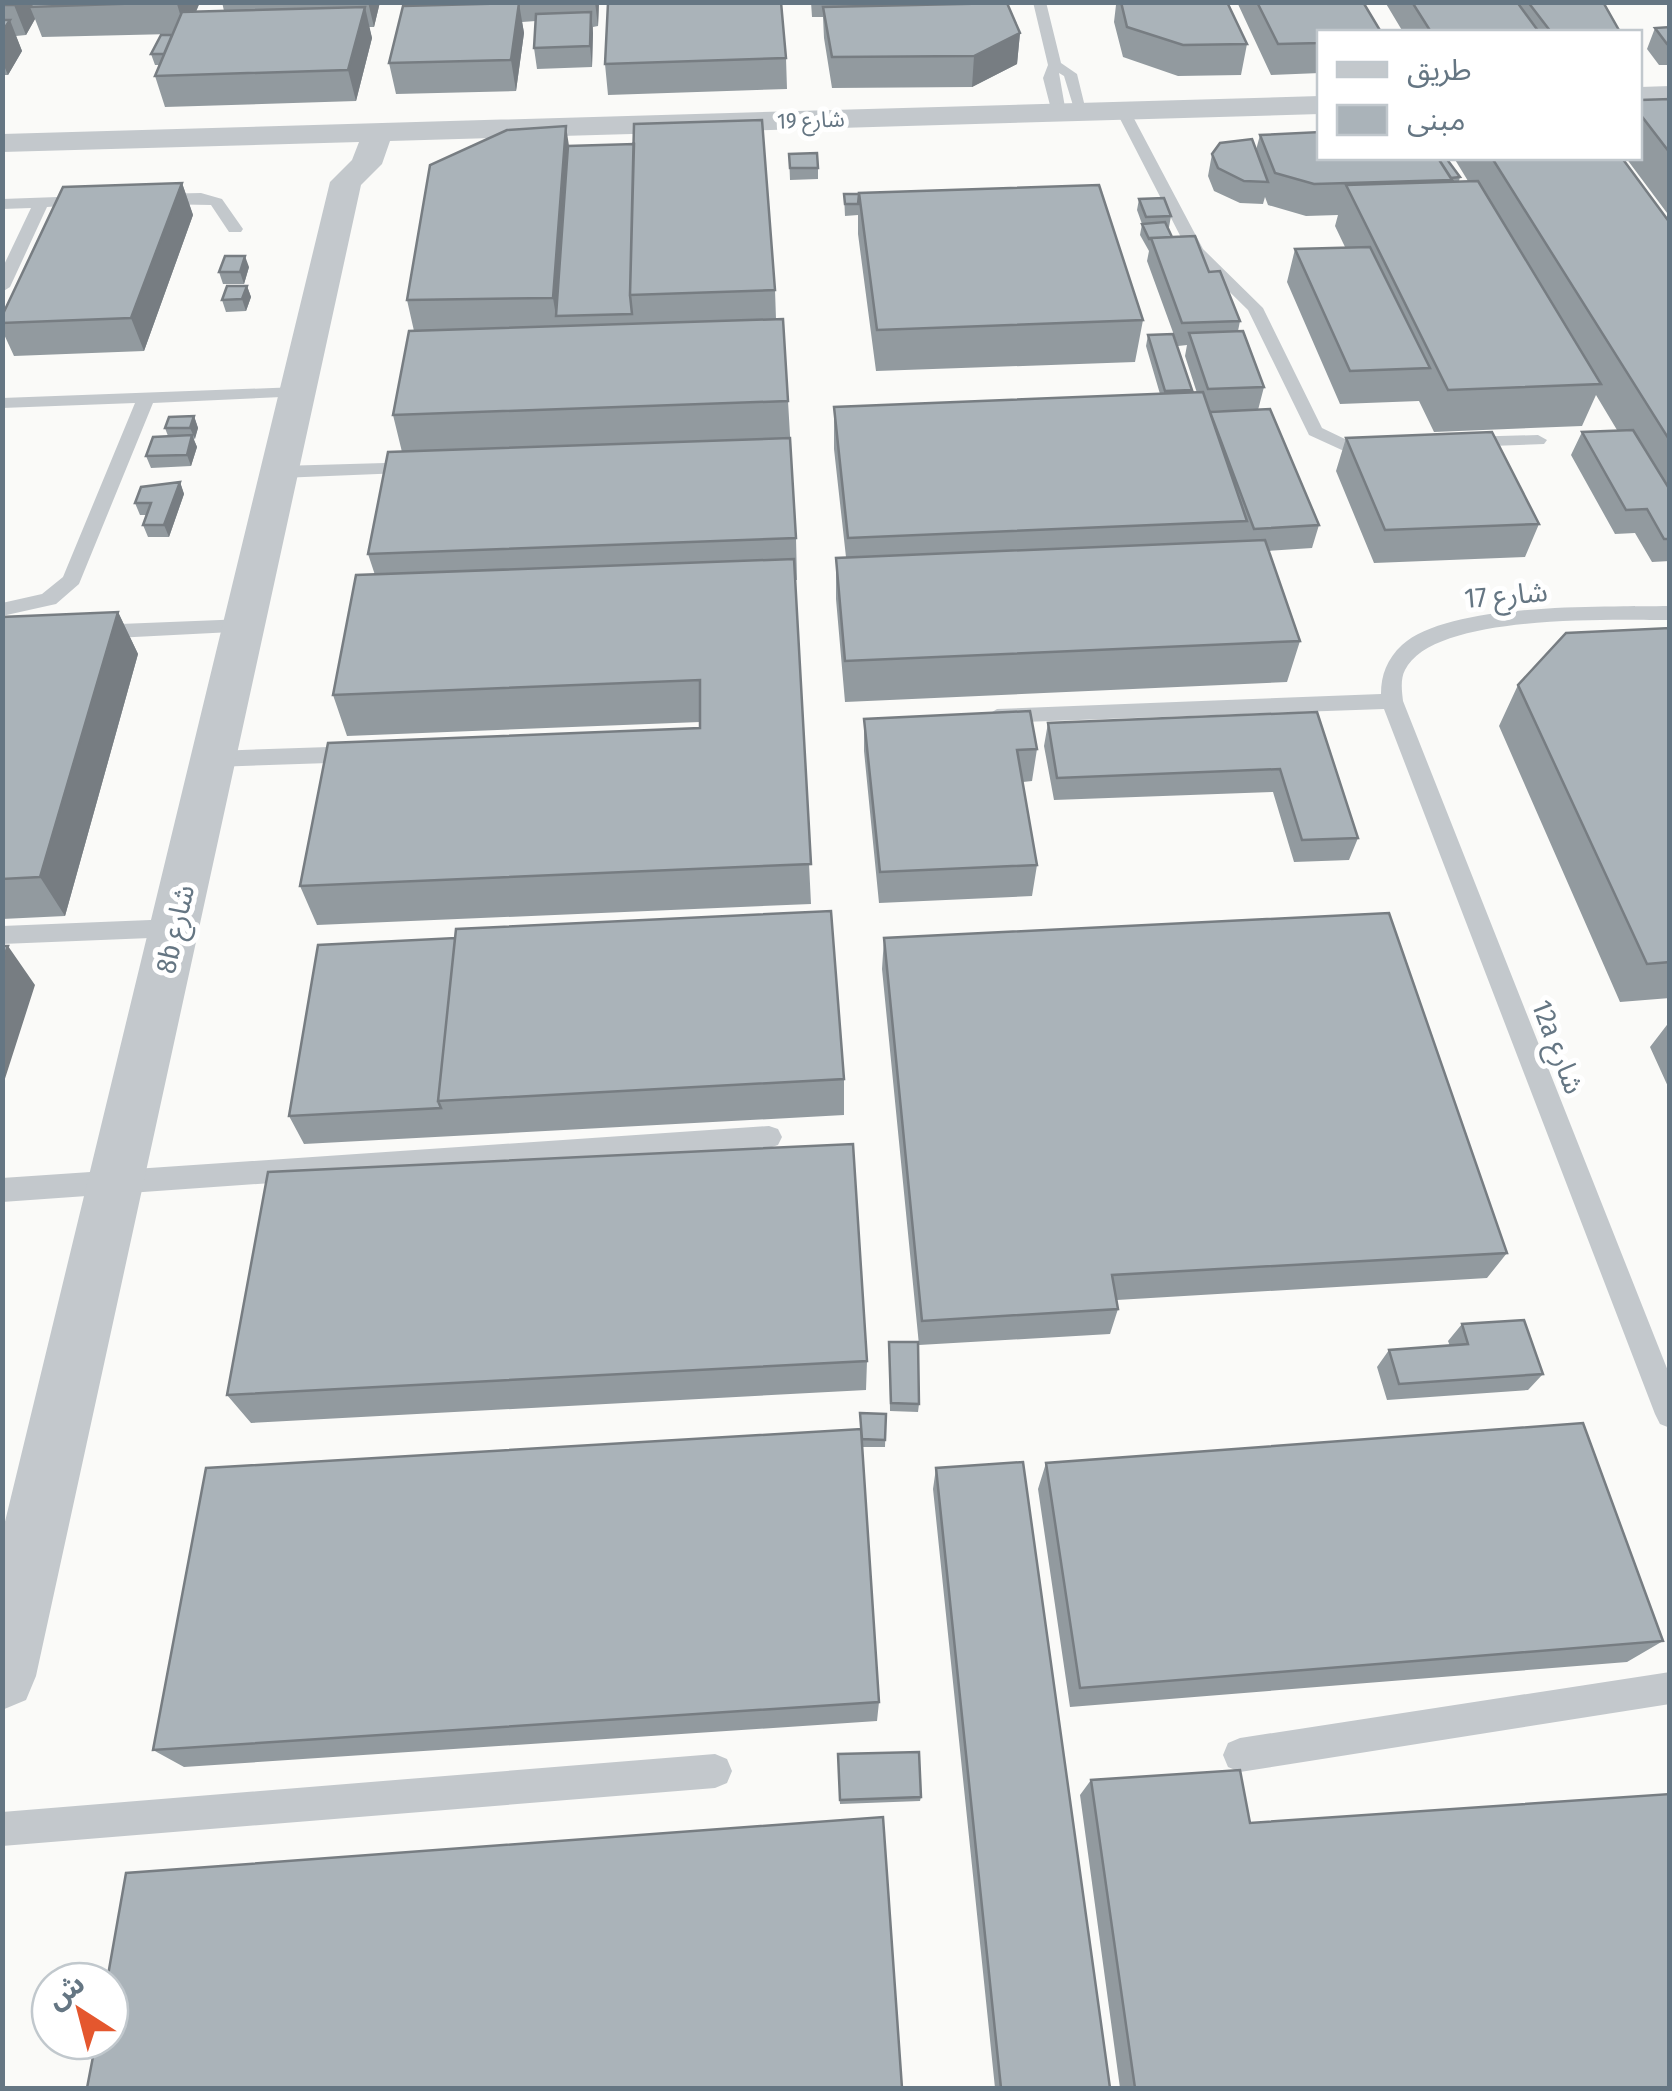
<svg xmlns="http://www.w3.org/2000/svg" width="1672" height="2091" font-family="'Fira Sans Condensed','Noto Sans Arabic',sans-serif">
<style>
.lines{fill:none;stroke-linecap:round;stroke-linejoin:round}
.lane{fill:#c3c8cc;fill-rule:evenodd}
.street{fill:#c3c8cc;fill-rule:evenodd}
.wall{fill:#929a9f}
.shaded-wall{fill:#777d82}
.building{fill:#aab3b9;stroke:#777d82;stroke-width:2.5}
.labels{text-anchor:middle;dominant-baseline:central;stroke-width:10;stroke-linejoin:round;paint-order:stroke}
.far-street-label{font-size:22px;fill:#657683;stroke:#fff}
.street-label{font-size:28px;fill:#657683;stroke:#fff}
</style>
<rect width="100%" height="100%" fill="#fafaf8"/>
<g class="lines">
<path class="lane" d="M1033,2H1046L1061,63L1077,74L1087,115L1075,112L1064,76L1059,73L1066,113L1059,117L1052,113L1043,78L1048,65Z
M1118,108L1130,111L1203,249L1263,308L1322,428L1347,440L1380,441V449L1344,451L1309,435L1248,310L1188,251L1116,111Z
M201,193L222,199L243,229L241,232H229L211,205L156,204L148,199L156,194Z
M86,196L91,198V204L47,207L10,287L2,292V269L31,208L2,209V199Z
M298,387L307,392L304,396L153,403L79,584L56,604L2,616V603L42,594L63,577L135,403L2,408V398Z
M1538,435L1547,440L1544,444L1464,447L1455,442L1464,437Z
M420,462L429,468L427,472L280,478L271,472L280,466Z
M1670,606V620C1613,620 1433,613 1405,670C1400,679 1402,692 1403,701L1670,1376V1428L1660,1424L1655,1414L1384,709L997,723L986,716L997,709L1381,694C1381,675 1387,659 1402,645C1450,602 1605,607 1670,606Z
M245,619L252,621V631L95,639L85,632L95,625Z
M359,746L370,754L359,762L214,767L203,759L214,751Z
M175,919L183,922L187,928L183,934L175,937L2,944V926Z
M769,1126L778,1129L782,1137L778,1145L769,1148L2,1202V1178Z
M1670,1672V1704L1240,1772L1228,1767L1223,1755L1228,1743L1240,1738Z
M715,1754L727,1759L732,1771L727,1783L715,1788L2,1846V1812Z"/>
<path class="street" d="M1670,86V104L1640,105V87Z
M1320,96V114L390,141L382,164L361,185L36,1676L26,1700L2,1710V1534L330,182L352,160L359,142L2,152V134Z"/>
</g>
<path class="wall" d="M2,2H200L196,12L224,11L222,2H380L374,27H369L372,38L356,101L165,107L155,76L159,65H155L151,54L172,34L42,37L35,19L26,35L16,36L22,51L8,75H2Z
M408,2H599L598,26L593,27L592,67L537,69L534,48L536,21L522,22L524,33L516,91L396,94L389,63L408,6Z
M811,2L1007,3L1020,33L1017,64L972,87L832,88L824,38L823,17H812Z
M1106,2H1227L1247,44L1241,75L1178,76L1123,57L1114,22L1116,5H1107Z
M1237,2H1363L1320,32V73L1271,75Z
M1385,2H1603L1620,32H1403Z
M1670,27V65H1659L1647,49L1655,28Z
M786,58L787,89L608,95L605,64Z
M1670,99V217L1626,158H1640V100Z
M1260,135L1460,177L1459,181H1468L1454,158H1622L1670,223V561L1652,562L1635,533L1615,534L1571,455L1582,432L1617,430L1596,395L1582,426L1434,432L1419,401L1340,404L1287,282L1295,249L1345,247L1335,226L1338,215L1306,216L1268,205L1265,197L1263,204L1240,203L1214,191L1208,176L1212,154L1256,150Z
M569,146L775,290L776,319L788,401L796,538L797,580H795L811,904L317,925L300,886L700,728V722L347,736L333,695L375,575L368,554L402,452L393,415L414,331L407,300Z
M789,154L818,168V179L790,180Z
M182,183L193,215L144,351L14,356L2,330V316Z
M844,194L1143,320L1135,362L876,371L858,234V215L845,216Z
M1139,199L1171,216L1169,227L1168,228L1172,237L1209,272L1240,321L1238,331L1264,387L1258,410L1209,411L1319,525L1312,548L1268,551L1300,641L1287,682L845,702L836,599V558L846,557L834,449V407L1160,394L1146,346L1148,335L1192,390L1191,393H1197L1185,356L1187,345L1178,346L1147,261L1149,251L1140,235L1142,224L1137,210Z
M249,267L244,284H223L219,272Z
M247,286L251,297L246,311L226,312L222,300Z
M194,416L198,428L194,440L197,447L191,466L151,468L146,456L168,436L165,428Z
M1346,438L1539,524L1525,557L1374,563L1336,471Z
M180,482L184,494L169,537H148L143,525L146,515H140L135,503Z
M118,612L138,654L65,916L2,919V617Z
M1670,628V998L1620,1002L1499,726L1518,685Z
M1317,712L1358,838L1349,860L1294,862L1273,792L1054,800L1044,746L1048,723Z
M864,719L1037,749L1032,781L1023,782L1037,865L1032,896L879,903L864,751Z
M884,938L1507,1253L1487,1278L1117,1300L1118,1309L1110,1334L919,1345L882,969Z
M318,945L844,1079V1115L304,1144L289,1116Z
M1670,1021V1091L1650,1047Z
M1462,1324L1543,1374L1528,1390L1387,1400L1377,1367L1389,1350L1450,1346L1448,1341Z
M889,1342L919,1404L918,1412L890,1411Z
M867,1361L866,1390L251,1423L227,1395Z
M886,1414L885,1447H862L879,1702L877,1721L184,1767L153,1750L859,1429Z
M1046,1463L1663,1641L1627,1662L1070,1707L1038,1489Z
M936,1468L1110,2088H995L933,1489Z
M838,1754L921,1797L920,1801L840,1804Z
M1091,1780L1250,1823L1670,2088H1120L1080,1795Z"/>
<path class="shaded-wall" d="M16,2H45L30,7L35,19L26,35L14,5Z
M177,2H200L186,34L177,4Z
M368,2H380L374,27Z
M595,2H599L598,26Z
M519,3L524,33L516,91L511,60Z
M365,7L372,38L356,101L348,70Z
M591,12L593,33L592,67L590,46Z
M10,20L22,51L8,75L2,61V32Z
M1020,33L1017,64L972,87L974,56Z
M566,126L572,166L556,316L553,298Z
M182,183L193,215L144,351L131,318Z
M245,256L249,267L244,284L240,272Z
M247,286L251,297L246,311L242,299Z
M194,416L198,428L195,439L190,428Z
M192,435L197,447L191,466L187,455Z
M180,482L184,494L169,537L164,525Z
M118,612L138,654L65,916L40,877Z
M8,946L35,985L2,1088V962Z"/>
<path class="building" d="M2,2H16L14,5H2Z
M33,2H177L30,7Z
M781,2L786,58L605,64L608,3Z
M1121,2H1227L1247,44L1183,45L1127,27Z
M1257,2H1363L1381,32H1320V43L1278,44Z
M1412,2H1517L1539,32H1431Z
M1528,2H1603L1620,32H1551Z
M519,3L511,60L389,63L403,6Z
M1007,3L1020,33L974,56L832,57L823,7Z
M365,7L348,70L155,76L182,12Z
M591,12L590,46L534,48L536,14Z
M2,20H10L2,32Z
M1670,27V44H1667L1655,28Z
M161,35H172L164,54H151Z
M1670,99V153L1640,114V100Z
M762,120L775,290L630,295L634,124Z
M566,126L553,298L407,300L430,165L507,130Z
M1320,132V158H1438L1452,180L1314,184L1275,173L1260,135Z
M1252,139L1268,182L1244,181L1218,168L1212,154L1220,143Z
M634,144L630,295L632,314L556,316L568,146Z
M817,153L818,168H790L789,154Z
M1438,158H1446L1460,177L1451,178Z
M1492,158H1622L1670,223V441Z
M1478,181L1601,384L1448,390L1346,185Z
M182,183L131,318L2,323V316L63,187Z
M1099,185L1143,320L877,330L859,193Z
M844,194H859L858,204H845Z
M1164,198L1171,216L1146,217L1139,199Z
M1165,222L1172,237L1151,238V239H1149L1142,224Z
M1195,236L1209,272L1220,271L1240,321L1182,323L1151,238Z
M1370,247L1430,368L1350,371L1295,249Z
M225,256H245L240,272H219Z
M227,286H247L242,299L222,300Z
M783,319L788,401L393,415L409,331Z
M1243,331L1264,387L1208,389L1189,333Z
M1173,334L1192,390L1165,391L1148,335Z
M1203,392L1247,521L848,538L834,407Z
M1270,409L1319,525L1254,529L1210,412Z
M194,416L190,428H165L169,417Z
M1633,430L1670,490V539H1664L1647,509L1626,510L1582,432Z
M1492,432L1539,524L1385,530L1346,438Z
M192,435L187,455L146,456L153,437Z
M790,438L796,538L368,554L388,452Z
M180,482L164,525H143L151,503H135L141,487Z
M1265,540L1300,641L845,661L836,558Z
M794,559L811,864L300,886L328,743L700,728V680L333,695L356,575Z
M118,612L40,877L2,879V617Z
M1670,628V962L1647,964L1518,685L1566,633Z
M1030,711L1037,749L1017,750L1037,865L880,872L864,719Z
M1317,712L1358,838L1302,840L1280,769L1057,778L1048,723Z
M831,911L844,1079L438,1101L456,929Z
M1389,913L1507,1253L1112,1275L1118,1309L922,1321L884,938Z
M455,938L438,1101L441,1108L289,1116L318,945Z
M2,946H8L2,962Z
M853,1144L867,1361L227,1395L268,1172Z
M1524,1320L1543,1374L1399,1384L1389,1350L1468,1344L1462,1324Z
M889,1342H918L919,1404L891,1403Z
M860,1413L886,1414L885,1440L862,1439Z
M1583,1423L1663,1641L1080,1688L1046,1463Z
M861,1429L879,1702L153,1750L206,1468Z
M1023,1462L1110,2088H1001L936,1468Z
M919,1752L921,1797L840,1800L838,1754Z
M1240,1770L1250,1823L1670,1794V2088H1135L1091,1780Z
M883,1817L902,2088H87L96,2041H110V1981H107L126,1873Z"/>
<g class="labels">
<g class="far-street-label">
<text transform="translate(811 120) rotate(-2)">شارع 19</text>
</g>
<g class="street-label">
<text transform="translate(1506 595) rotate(-5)">شارع 17</text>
<text transform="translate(175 929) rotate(-77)">8b شارع</text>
<text transform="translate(1558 1047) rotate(69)">12a شارع</text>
</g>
</g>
<rect width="1672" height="2091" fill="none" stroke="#657683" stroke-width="10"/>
<rect x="1317" y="30" width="325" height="130" fill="#ffffff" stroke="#c1c8cd" stroke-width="2.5"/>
<rect x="1337" y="62" width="50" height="15" fill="#c3c8cc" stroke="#c1c8cd" stroke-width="2.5"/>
<text x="1407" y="80" font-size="30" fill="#657683">طريق</text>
<rect x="1337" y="105" width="50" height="30" fill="#aab3b9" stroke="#c1c8cd" stroke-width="2.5"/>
<text x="1407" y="130" font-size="30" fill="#657683">مبنى</text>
<g transform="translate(80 2011) rotate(324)"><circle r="48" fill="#ffffff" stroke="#c1c8cd" stroke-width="2.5"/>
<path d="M0-8L18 38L0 25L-18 38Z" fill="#e4572e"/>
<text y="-15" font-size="28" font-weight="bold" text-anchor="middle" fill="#657683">ش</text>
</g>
</svg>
